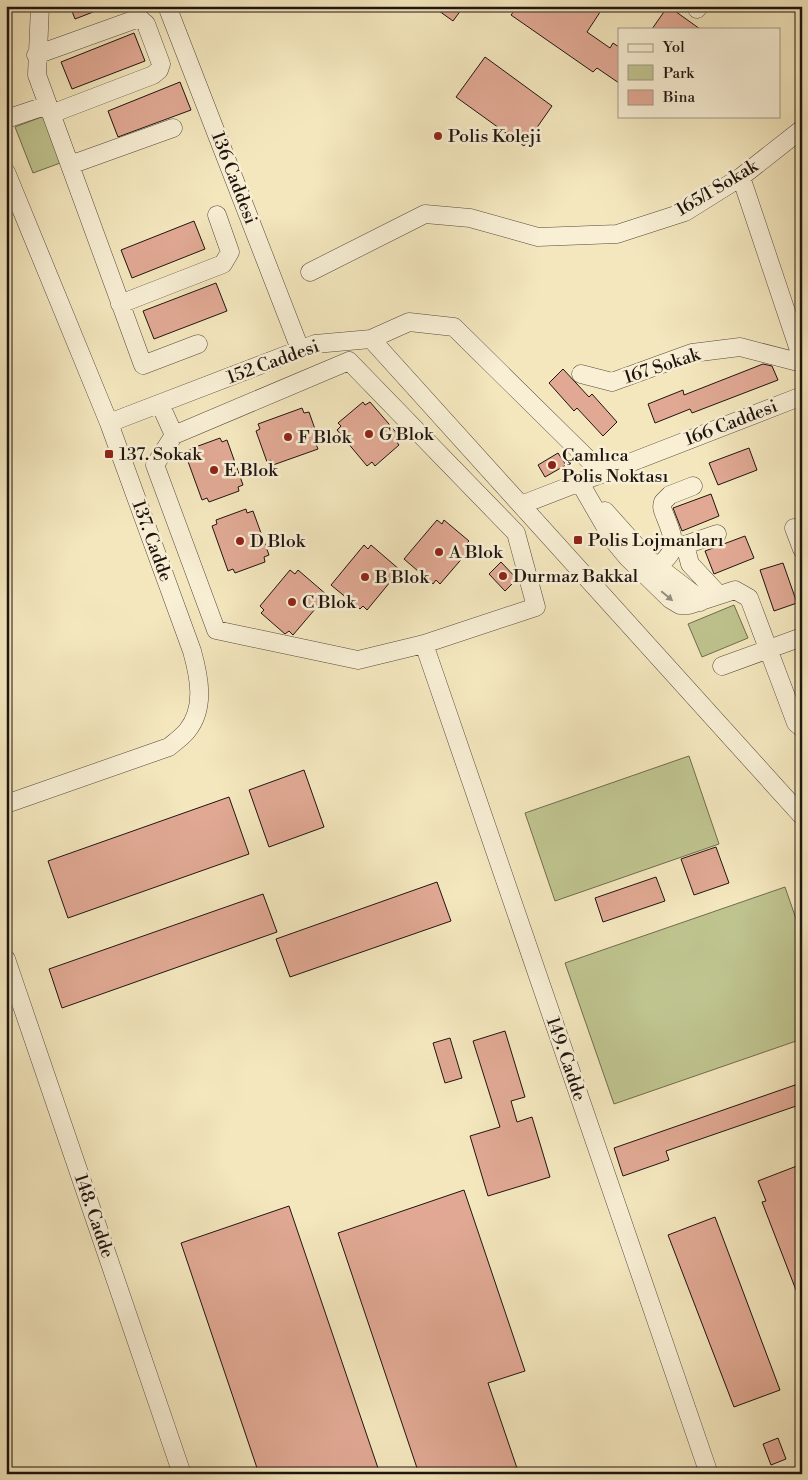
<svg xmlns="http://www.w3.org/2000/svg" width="808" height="1480" font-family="'Libre Bodoni',serif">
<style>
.green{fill:#bfc48f;stroke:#6f6c50}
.building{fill:#e1a994;stroke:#1f1410}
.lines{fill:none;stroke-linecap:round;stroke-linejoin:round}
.minor-casing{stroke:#54493c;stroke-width:19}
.minor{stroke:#f8efd5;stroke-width:18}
.oneway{fill:#968c7c}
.poi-dot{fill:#8f2418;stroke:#f8efd5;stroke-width:2}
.labels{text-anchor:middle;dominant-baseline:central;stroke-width:5;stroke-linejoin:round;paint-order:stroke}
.poi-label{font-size:18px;fill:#1f1410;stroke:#f8efd5;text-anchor:start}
.street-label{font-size:18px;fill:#1f1410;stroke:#f8efd5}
</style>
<rect width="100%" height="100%" fill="#f4e7be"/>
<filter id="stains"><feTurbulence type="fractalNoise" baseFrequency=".004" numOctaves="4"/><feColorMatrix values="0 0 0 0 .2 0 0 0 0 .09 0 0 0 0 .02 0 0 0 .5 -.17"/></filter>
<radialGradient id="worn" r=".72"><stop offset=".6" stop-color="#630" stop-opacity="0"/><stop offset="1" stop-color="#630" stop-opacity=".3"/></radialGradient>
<path class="green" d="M44,116L63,162L33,173L15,127Z
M734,605L748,638L702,657L688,624Z
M689,756L719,844L555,901L525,813Z
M785,887L802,936V1039L614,1104L565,963Z"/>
<path class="building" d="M70,6H106V7L75,19Z
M432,6H464L453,21Z
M518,6H604L587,32L610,48L613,43L619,47V83L597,68L593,72L511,15Z
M668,6L700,29H652Z
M134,33L145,61L72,89L61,62Z
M485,57L552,106L524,146L456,97Z
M180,82L191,110L118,137L108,111Z
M194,221L205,249L132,278L121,250Z
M216,283L227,311L154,339L143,311Z
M763,364L772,366L778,380L692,413L690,409L655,423L648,404L683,390L684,395Z
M563,369L589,397L592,394L617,422L603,436L577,408L574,411L549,383Z
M363,402L365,405L370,402L401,438L396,441L399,445L375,466L372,462L367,466L337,430L341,426L338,423Z
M302,408L304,413L309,412L316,432L320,442L316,444L318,449L273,465L271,460L267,462L256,431L260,429L258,424Z
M220,438L222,442L227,440L243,485L238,487L239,491L209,502L207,498L202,500L186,456L191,454L190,449Z
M749,448L757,470L718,485L709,463Z
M558,453L566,465L545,477L538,465Z
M711,494L719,516L682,531L673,508Z
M246,509L247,513L253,511L269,555L264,557L265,562L235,573L233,569L228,571L212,526L217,524L216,520Z
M437,520L442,524L444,520L469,541L466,544L471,548L440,584L436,580L433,584L404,559Z
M745,536L754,558L714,574L705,551Z
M364,545L368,549L371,545L400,570L367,610L363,606L360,609L331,585Z
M501,562L517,579L505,591L489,574Z
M783,563L797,603L774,611L760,570Z
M290,570L295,574L298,570L327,595L293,635L289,631L285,634L261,613L264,610L260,606Z
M304,770L324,827L269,847L249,790Z
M229,797L249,854L68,918L48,861Z
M716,847L729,883L694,895L681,859Z
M656,877L665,901L603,922L595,898Z
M437,882L451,921L290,977L276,939Z
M263,894L277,932L62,1008L49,969Z
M505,1031L525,1097L511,1101L517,1122L532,1117L550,1177L488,1196L470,1136L500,1127L473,1041Z
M450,1038L462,1078L445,1083L433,1043Z
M798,1084L802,1104L666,1151L669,1160L623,1176L614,1148Z
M802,1164V1303H801L762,1202L766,1201L758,1181Z
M464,1190L525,1371L488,1383L519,1474H419L338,1233Z
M289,1206L380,1474H259L181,1243Z
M715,1217L780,1390L734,1407L668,1235Z
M778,1438L786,1459L771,1465L763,1444Z"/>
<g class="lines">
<g class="minor-casing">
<path id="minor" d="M40,6L37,75L143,365L198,344
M167,6L300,349
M697,9L699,6
M36,55L139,18L146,24L161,64L159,70L153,75L51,114
M6,119L48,105
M70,165L173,128
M6,172L109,423L192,651C199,676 206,708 187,731C182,737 175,742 169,747L6,804
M741,177L802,359
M310,272L425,214L470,218L538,237L617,234L685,212L741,177L802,129
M120,304L223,264L230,252L217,215
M371,339L409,322L454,327L603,474
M349,361L516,533L536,607L424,644L358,660L216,630L155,465L174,435Z
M581,374L612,382L692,353L740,347L802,363
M160,404L174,435
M109,423L315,344L371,339L802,816
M580,483L613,540L627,557L670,599L680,605H689L735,590L749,598L796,723L802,728
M521,505L802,396
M605,511L648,559L696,596L700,602
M794,528L802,549
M675,543L685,545L717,534
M685,545L690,564L719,595
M648,576C674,551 680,552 665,516C663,511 661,507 663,502L670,495L693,486
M424,644L709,1474
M722,666L802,637
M6,959L182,1474"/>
</g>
<use href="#minor" class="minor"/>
</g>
<defs><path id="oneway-solid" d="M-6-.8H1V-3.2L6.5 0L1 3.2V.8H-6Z" transform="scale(1.25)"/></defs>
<use class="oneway" href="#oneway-solid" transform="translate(667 596) rotate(40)"/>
<g class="poi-dot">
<circle cx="438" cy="136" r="5"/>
<circle cx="369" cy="434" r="5"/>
<circle cx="288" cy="437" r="5"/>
<rect x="104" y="449" width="10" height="10" rx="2.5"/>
<circle cx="552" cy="465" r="5"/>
<circle cx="214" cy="470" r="5"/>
<rect x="573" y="535" width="10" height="10" rx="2.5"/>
<circle cx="240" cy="541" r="5"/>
<circle cx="439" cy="552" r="5"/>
<circle cx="503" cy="576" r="5"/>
<circle cx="365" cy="577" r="5"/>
<circle cx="292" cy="602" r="5"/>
</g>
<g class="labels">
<g class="poi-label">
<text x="448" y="136">Polis Koleji</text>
<text x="379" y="434">G Blok</text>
<text x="298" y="437">F Blok</text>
<text x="119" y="454">137. Sokak</text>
<text x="562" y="455">Çamlıca<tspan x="562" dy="21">Polis Noktası</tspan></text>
<text x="224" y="470">E Blok</text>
<text x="588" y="540">Polis Lojmanları</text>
<text x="250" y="541">D Blok</text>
<text x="449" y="552">A Blok</text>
<text x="513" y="576">Durmaz Bakkal</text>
<text x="375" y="577">B Blok</text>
<text x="302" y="602">C Blok</text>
</g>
<g class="street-label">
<text transform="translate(234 178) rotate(69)">136 Caddesi</text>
<text transform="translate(717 188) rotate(-31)">165/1 Sokak</text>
<text transform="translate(273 362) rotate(-20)">152 Caddesi</text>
<text transform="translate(662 366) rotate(-18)">167 Sokak</text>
<text transform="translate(731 423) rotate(-21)">166 Caddesi</text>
<text transform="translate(152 541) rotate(70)">137. Cadde</text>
<text transform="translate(566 1059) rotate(71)">149. Cadde</text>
<text transform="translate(94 1216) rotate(71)">148. Cadde</text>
</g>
</g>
<rect width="808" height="1480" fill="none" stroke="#f4e7be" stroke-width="25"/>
<rect x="8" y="8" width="793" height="1465" fill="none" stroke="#1f1410" stroke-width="2.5"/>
<rect x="12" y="12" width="783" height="1455" fill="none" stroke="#1f1410"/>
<rect x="618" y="28" width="162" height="90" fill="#f8efd5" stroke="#a19786"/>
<rect x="628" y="44" width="25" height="8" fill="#f8efd5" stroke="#a19786"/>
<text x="663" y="52" font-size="15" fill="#1f1410">Yol</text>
<rect x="628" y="65" width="25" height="15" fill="#bfc48f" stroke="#a19786"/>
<text x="663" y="78" font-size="15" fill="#1f1410">Park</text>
<rect x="628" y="90" width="25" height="15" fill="#e1a994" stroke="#a19786"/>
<text x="663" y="102" font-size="15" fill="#1f1410">Bina</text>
<rect width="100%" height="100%" filter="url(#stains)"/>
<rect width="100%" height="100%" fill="url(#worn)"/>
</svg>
